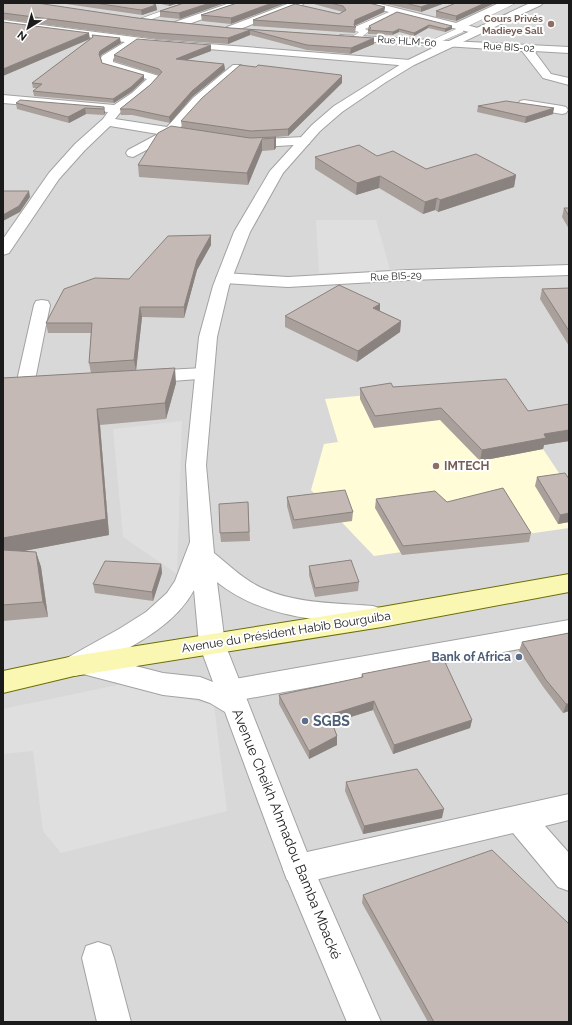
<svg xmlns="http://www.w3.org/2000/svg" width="572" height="1025" font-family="Raleway,sans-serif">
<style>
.residential{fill:#d9d8d8}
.education{fill:#fffcd7}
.parking{fill:#dfdfdf}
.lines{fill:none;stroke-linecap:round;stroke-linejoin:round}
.pedestrian-casing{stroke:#a2a2a2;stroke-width:1}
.minor-casing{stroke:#a2a2a2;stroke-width:2}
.tertiary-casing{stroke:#a2a2a2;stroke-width:2}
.secondary-casing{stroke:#6c6f05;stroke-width:2}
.pedestrian{fill:#fff;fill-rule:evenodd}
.minor{fill:#fff;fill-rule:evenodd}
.tertiary{fill:#fff;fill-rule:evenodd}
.secondary{fill:#f9f7b2;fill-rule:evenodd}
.wall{fill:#a99f9b}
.shaded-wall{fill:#89827e}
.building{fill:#c4b9b4;stroke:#89827e}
.education-dot{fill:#8d6e63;stroke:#fff;stroke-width:1.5}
.service-dot{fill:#5c6f8a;stroke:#fff;stroke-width:1.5}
.labels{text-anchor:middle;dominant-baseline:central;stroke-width:4;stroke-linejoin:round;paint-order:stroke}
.far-education-label{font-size:10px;font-weight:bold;fill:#785e54;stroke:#fff;text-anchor:end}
.far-street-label{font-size:10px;fill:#1b1b1b;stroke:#fff}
.education-label{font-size:12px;font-weight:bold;fill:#785e54;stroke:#fff;text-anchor:start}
.street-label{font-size:12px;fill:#1b1b1b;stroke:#fff}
.service-label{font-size:12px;font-weight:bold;fill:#4e5e75;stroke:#fff;text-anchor:end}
.near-service-label{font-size:14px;font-weight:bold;fill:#4e5e75;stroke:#fff;text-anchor:start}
.near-street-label{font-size:14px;fill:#1b1b1b;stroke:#fff}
</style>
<rect width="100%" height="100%" fill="#ede7e0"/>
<path class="residential" d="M3,3H569V1022H3Z"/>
<path class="education" d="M499,383L569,488V528L374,556L311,490L324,444L338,442L325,399Z"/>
<path class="parking" d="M316,220H376L390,270L319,273Z
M182,421L177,574L123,537L113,429Z
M122,684L214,705L227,811L61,853L43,831L33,751L3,754V709Z"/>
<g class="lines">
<g class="pedestrian-casing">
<path id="pedestrian" d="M184,3H195L144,22H141L137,20Z
M506,3H516L464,28L463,32L433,45H427L426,43L456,29L457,25Z
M396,9H399L403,11L365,29L369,31L358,40H352L351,38L359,32L355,31V27Z"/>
</g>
<g class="minor-casing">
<path id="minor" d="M230,3H244L242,5L183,26H175L174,24L175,22Z
M290,3H304L302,5L235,31L231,32L226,29L227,27Z
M359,3H376L456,23L499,3H512L467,25L481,29L482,31L477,34L361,5Z
M3,20L157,40L410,60L415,63L410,66L137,43L113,59V62L159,76L161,78C148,95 127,102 115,119L167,127L193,98L233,65H241L243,67L201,104L179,129L197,132L198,135L197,138L192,139L173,136L133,157L128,156L126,153L128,150L158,134L110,126L85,150L59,179L9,253L3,255V239L49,173L75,144L103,119L108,112L3,103V95L114,105L132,93L147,79L103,66L102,64V61L101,58L102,56L125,42L3,26Z
M449,41L569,47V53L534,51L551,74L569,78V85L543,78L522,51L445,46L444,44Z
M524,100L562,106L566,107L568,110L566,113L562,114L520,107L518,104L520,101Z
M304,137L309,138L310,141L309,144L245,148L240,147L239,144L240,141L245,140Z
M569,265V275L409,280L288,287L224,283L218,281L216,278L218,275L224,273L288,277L409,270Z
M42,300L48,301L50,305L34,385L32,389L25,391L18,389L16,385L34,305L36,301Z
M204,368L211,370L213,374L211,378L146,383L139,381L137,377L139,373L146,371Z
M569,620V640L229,702L220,699L216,691L220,683L229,680Z
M569,794V820L545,826L569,853V891L558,887L513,833L298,884L287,880L283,869L287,858L298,854Z
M98,942L110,946L114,958L131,1022H97L82,958L86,946Z"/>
</g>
<g class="tertiary-casing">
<path id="tertiary" d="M530,3H543L541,5L414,65L386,82L342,112L320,131L283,173L250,232L229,286L217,337L206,465L214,553C230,566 245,581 264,589C298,604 337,603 373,606L382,609L385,616L382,623L373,626C318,620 262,618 217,582L225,644L312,865L381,1022H347L283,869L225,712L210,703L199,699L163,695L83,674L74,676L65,673L61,666L65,659L119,629L146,612L167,593L175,581L190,542L186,465L199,337L213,286L234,232L270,171L312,125L334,106L406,61L437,46L344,40L339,37L340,35L449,41ZM194,590L199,644L213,682L200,677L163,673L108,659C141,642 176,623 194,590Z"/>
</g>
<g class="secondary-casing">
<path id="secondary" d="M569,574V592L382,627L74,676L3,693V671L74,656L382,607Z"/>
</g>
<use href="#pedestrian" class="pedestrian"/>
<use href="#minor" class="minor"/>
<use href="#tertiary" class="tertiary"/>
<use href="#secondary" class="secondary"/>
</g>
<path class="wall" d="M3,3L231,28L374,38V44L350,54L307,50L250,35L228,44L157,39L3,19Z
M59,3H151L156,5L157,10L142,15Z
M157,3H179L169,6Z
M184,3L180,19L160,17V11Z
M237,3L231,24L202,21L201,15Z
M310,3H369L385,7L384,12L354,26L356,27L355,33L253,26V20L339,14L343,12Z
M382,3H445L421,12Z
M456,3H495L456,21L436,17V11Z
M397,12L452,29L445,32L428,28L414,36L399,32L392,35L368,34V30H369L368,29L369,26Z
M92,35L121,43L101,55L100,57L102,63L144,80L131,92L114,103L34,96L33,91L37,88H33L32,83L92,38Z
M211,51L187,60L224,64L225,70L192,97L170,123L132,115H121L120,109L150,85L159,75L114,61V55Z
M342,83L288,136L276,137V148L274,150L262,151L248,185L139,177L138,165L182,128L181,121Z
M16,103L104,107L105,113L104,115L86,114L69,123L17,109Z
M478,106L553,114L525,123L477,112Z
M377,156L426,169L516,175L514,187L438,212L435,210L423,214L379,188L356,195L315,169V157Z
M564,208H569V229L562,217Z
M211,235V245L197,270L184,318L142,317L136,370L176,383L166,419L100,425L109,535L23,551L36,552L41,567L48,617L3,621V378L91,373L89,363L91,333H48L46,323Z
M569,288V346L540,299L542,289Z
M380,304V311L401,321L400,332L357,362L285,327V316Z
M393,387L528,411L569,404V441L544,445L543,449L480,461L440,420L374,428L360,399V388Z
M537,477L569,522L558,524L535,486Z
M287,497L353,512L352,521L293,529L287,506Z
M376,499L447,502L531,533L529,542L402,555L375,508Z
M248,502L250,541L221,542L220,533Z
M161,564L162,573L153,601L95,593L93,584Z
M309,566L359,582L358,591L315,597L309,575Z
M569,633V711L563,713L544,688L519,651L522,642Z
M362,674L472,720L470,728L393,754L373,710L332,723L337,736V745L309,759L279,704V695L361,678Z
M346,782L442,818L363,834L345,791Z
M363,895L569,1022H428L362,903Z"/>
<path class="shaded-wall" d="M169,3H179L169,6Z
M210,3H225L180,19L179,13Z
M272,3H286L231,24V18Z
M432,3H445L421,12V7Z
M485,3H495L456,21V16Z
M156,5L157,10L142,15L141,10Z
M385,7L384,12L354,26V27L355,20Z
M429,25L428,28L414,36V33Z
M452,26V29L445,32V29Z
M399,29V32L392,35L393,32Z
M250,30V35L228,44V38Z
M89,33L90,39L3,76V69Z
M120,38L121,43L101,55L100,58L99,54L100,51Z
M374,38V44L350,54L351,48Z
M211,45V51L176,64V59Z
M224,64L225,70L192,97L170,123L169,117L192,91Z
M144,75V80L131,92L114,103L113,99Z
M342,76V83L288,136V129Z
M104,107L105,113L104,115Z
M85,108L86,114L69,123L68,117Z
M554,108L553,114L525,123L526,117Z
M276,137V148L274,150V138Z
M262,139V151L248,185L247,173Z
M516,175L514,187L438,212L440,200Z
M380,176L379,188L356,195L357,183Z
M29,191L30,197L20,212L3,221V215Z
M437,198L435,210L423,214L425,202Z
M211,235V245L197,270L184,318V307L197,260Z
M380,304V315L373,308Z
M140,307L142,317L136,371L134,360Z
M401,321L400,332L357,362L358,351Z
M175,368L176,383L166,419L165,403Z
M97,409L100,425L109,535L3,555V538Z
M569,430V441L544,445L543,449L480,461L482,450L544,434Z
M569,513V522L558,524L560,515Z
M36,552L41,567L48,617L43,602Z
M161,564L162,573L153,601L152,592Z
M374,701L373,710L328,724L329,715Z
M566,704H569V711L563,713Z
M472,720L470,728L393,754L394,745Z
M337,736V745L309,759V751Z
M444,809L442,818L363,834L364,826Z"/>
<path class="building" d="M3,3H37L137,18L231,28L374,38L351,48L307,45L250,30L228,38L157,33L3,13Z
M95,3H151L156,5L141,10Z
M184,3H210L179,13L160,11Z
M237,3H272L231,18L201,15Z
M330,3H369L385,7L355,20L354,25L356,27L253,20L295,4L339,14L346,10L343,6Z
M405,3H432L421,7Z
M456,3H485L456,16L436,11Z
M397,12L452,26L445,29L429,25L414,33L399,29L393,32L368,30L371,28L369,26Z
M3,22L89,33L3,69Z
M92,35L120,38L100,51L99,54L102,63L144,75L131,87L113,99L33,91L42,84L32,83L93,37Z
M137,39L211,45L176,59L224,64L192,91L169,117L131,109H120L150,85L162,72L159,69L114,55Z
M240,65L256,67L258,65L341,75L342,76L288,129L251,131L181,121L202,98Z
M20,100L104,107V109L85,108L68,117L16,103Z
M506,101L554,108L526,117L478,106Z
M171,126L250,138L276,137L274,138L262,139L247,173L138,165L158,133Z
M359,145L377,156L393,151L426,169L476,154L516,175L440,200L437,198L425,202L380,176L357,183L315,157Z
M3,191H29L19,206L3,215Z
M564,208H569V216Z
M211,235L197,260L184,307H140L134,360L89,363L92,323H46L64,289L95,278L129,279L168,236Z
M339,285L380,304L373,308L401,321L358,351L285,316Z
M569,288V331L542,289Z
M175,368L165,403L97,409L106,519L3,538V378Z
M506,379L528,411L569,404V430L544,434L546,438L482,450L441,408L375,416L360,388L391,383L393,387Z
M565,473L569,479V513L560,515L537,477Z
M503,488L531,533L403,546L376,499L435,491L447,502Z
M345,490L353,512L294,520L287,497Z
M248,502L249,532L220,533L219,504Z
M3,550L36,552L43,602L3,605Z
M351,560L359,582L315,588L309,566Z
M105,561L161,564L152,592L93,584Z
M569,633V704H566L546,680L522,642Z
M443,658L472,720L394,745L374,701L329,715L337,736L309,751L279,695L363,677L362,674Z
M417,769L444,809L364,826L346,782Z
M492,850L569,924V1022H434L363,895Z"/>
<g class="education-dot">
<circle cx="551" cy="24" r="4"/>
<circle cx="436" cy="466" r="4"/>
</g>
<g class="service-dot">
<circle cx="519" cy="657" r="4"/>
<circle cx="305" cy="721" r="4"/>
</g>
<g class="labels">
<g class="far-education-label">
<text x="543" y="18">Cours Privés<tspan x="543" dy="12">Madieye Sall</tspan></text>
</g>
<g class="far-street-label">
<text transform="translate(407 41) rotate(4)">Rue HLM-60</text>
<text transform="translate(509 47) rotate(3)">Rue BIS-02</text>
<text transform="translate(396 276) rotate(-3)">Rue BIS-29</text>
</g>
<g class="education-label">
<text x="444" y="466">IMTECH</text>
</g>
<g class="street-label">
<text transform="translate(286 632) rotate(-9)">Avenue du Président Habib Bourguiba</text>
</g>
<g class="service-label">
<text x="511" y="657">Bank of Africa</text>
</g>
<g class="near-service-label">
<text x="313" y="721">SGBS</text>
</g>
<g class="near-street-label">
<text transform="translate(287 834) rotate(68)">Avenue Cheikh Ahmadou Bamba Mbacké</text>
</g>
</g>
<rect width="572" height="1025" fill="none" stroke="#1b1b1b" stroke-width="8"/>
<g transform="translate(28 28) rotate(217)" stroke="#ffffff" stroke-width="3" paint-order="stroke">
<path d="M0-3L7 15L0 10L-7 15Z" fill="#1b1b1b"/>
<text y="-6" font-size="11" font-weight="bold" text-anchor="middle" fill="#1b1b1b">N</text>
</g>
</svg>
